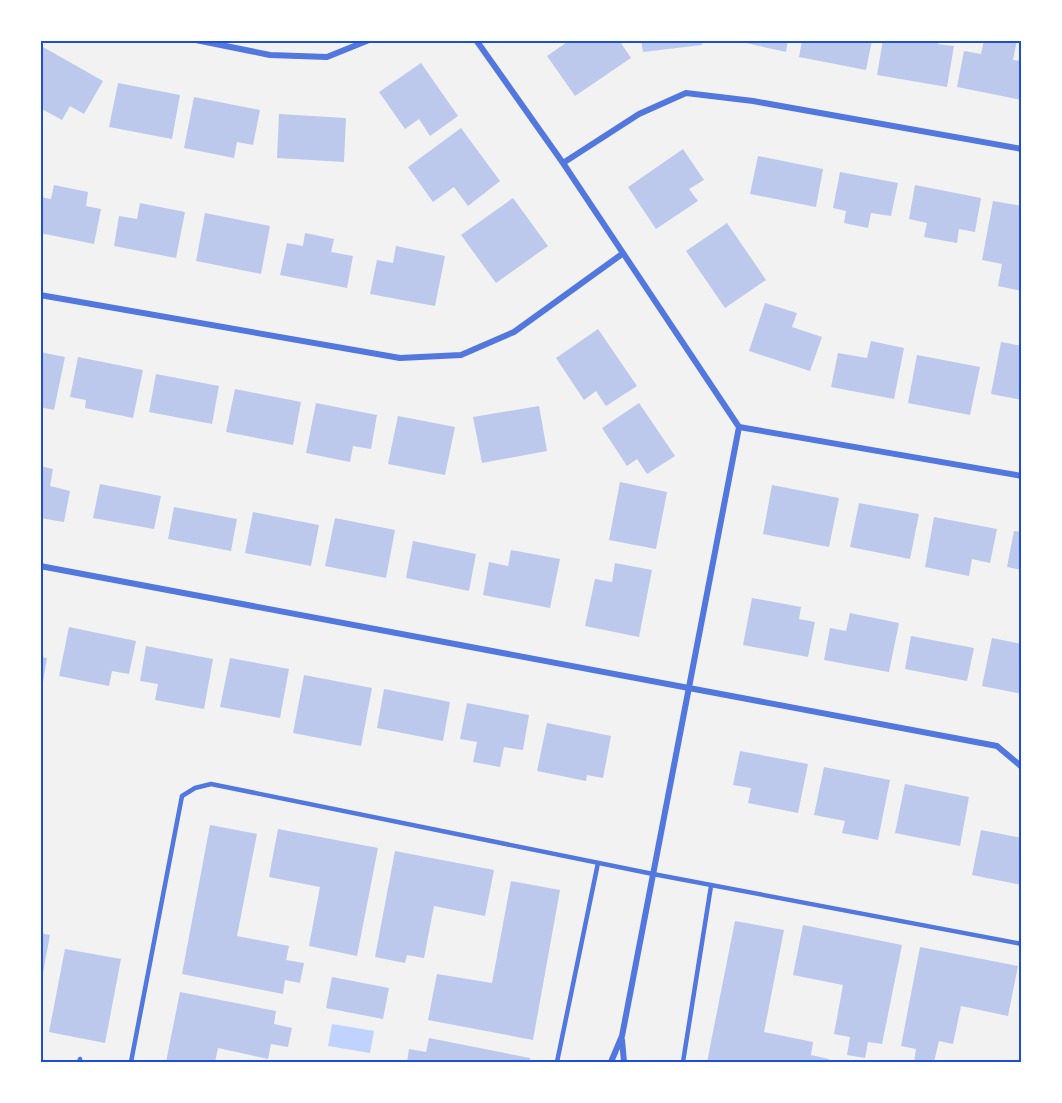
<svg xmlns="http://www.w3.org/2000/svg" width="1062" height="1103" font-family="Montserrat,sans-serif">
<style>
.water{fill:#bfd3fe}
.building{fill:#bdc9ec}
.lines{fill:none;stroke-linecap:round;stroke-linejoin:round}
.service{stroke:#5277de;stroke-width:4.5}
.minor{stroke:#5277de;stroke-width:6}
.neatline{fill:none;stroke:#1d4ed8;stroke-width:2}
</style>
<rect width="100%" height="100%" fill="#f2f2f2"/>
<path class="water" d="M332,1024L374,1031L370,1053L328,1046Z"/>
<path class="building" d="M570,40H619L631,58L575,96L547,56Z
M641,40H702V45L643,52Z
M732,40H788L786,52Z
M802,40H872L866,70L799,57Z
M883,40H939L938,44L954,46L947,87L877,75Z
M984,40H1017L1013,60L1022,61V100L957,87L964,51L981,54Z
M43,47L103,81L84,114L70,106L62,120L40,108V51Z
M421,63L458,116L430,136L419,119L405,129L379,92Z
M118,83L180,95L172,139L109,127Z
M194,97L260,110L253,145L237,142L234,158L184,148Z
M279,114L346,118L344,162L277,158Z
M461,128L500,181L468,206L454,187L433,202L408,167Z
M683,149L704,180L689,189L698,201L656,229L628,187Z
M758,156L823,169L816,207L750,194Z
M840,172L898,183L891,216L871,213L868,228L844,223L846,211L833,208Z
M54,185L88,192L86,206L101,209L94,244L40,233V197L51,199Z
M915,185L981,198L975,232L959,229L957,243L924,237L927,223L909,219Z
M513,198L548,246L496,283L461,235Z
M993,201L1022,206V291L998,286L1002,264L982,260Z
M140,203L185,212L176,258L114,246L119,216L137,219Z
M205,213L270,226L261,274L196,261Z
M727,223L766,280L725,308L686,251Z
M305,233L334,239L331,252L353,256L347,288L280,275L287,243L303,246Z
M396,246L445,256L435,306L370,294L377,260L393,263Z
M765,303L797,313L792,327L822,337L810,371L749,351Z
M598,329L637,386L606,406L596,391L584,400L556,358Z
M871,341L904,348L894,399L831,387L838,353L867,358Z
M1001,342L1022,346V400L991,394Z
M40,352L65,357L54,410L40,407Z
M917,355L980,367L970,415L908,403Z
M78,357L143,370L133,418L85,408L86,400L70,397Z
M156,374L219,386L212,424L149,412Z
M235,389L301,402L293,445L226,432Z
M316,403L377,415L371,449L353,446L350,462L306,453Z
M639,403L675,456L647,474L637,459L627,466L602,428Z
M539,406L547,451L482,463L473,417Z
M398,416L455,427L445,475L388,464Z
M40,466L53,469L50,486L70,491L64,522L40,518Z
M620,482L667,492L656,549L609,540Z
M100,484L161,496L154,529L93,518Z
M772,485L839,498L829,547L763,534Z
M859,503L919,514L910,559L850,547Z
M174,507L237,519L231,551L168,539Z
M253,512L319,525L311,566L245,553Z
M934,517L997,529L990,563L972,559L969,576L925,567Z
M335,518L395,530L386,578L325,566Z
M1014,531L1022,532V570L1007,567Z
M413,541L476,554L469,591L406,578Z
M511,550L560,559L550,608L483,595L489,562L508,566Z
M615,563L652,570L639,637L585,626L595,579L612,582Z
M752,598L801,607L799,619L815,622L808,657L743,645Z
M850,613L899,623L889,672L824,660L830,628L846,631Z
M69,627L136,641L129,674L112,671L109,686L59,676Z
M911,636L974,648L967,681L905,669Z
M992,638L1022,644V694L982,686Z
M146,646L213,659L204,709L155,700L158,684L140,681Z
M40,657L47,658L42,688H40Z
M230,658L289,669L280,718L220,707Z
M304,675L372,688L361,746L293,733Z
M384,689L450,702L443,741L377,728Z
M467,703L529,715L523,750L504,747L500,767L473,762L477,742L460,739Z
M547,723L611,736L603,778L587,775L586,781L537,771Z
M740,751L808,764L798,813L748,803L751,788L733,785Z
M824,767L890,780L878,840L842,833L845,821L814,815Z
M905,784L969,797L960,846L895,833Z
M210,825L257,834L237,936L289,946L286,960L304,963L300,983L285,980L283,994L182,974Z
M278,829L378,848L357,956L309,946L320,887L269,877Z
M981,830L1022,838V885L972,875Z
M395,851L494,870L485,916L434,906L424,958L407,955L405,963L375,957Z
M511,881L560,890L533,1040L428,1020L437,974L492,983Z
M735,921L784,930L764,1032L813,1042L811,1055L829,1059L828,1062H707Z
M803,925L902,945L882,1044L868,1042L865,1058L847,1055L850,1037L834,1034L843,985L793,975Z
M40,933L50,935L42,978H40Z
M920,947L1018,966L1008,1016L961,1006L953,1044L939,1041L934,1062H914L916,1049L901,1046Z
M65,949L121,959L105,1043L49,1032Z
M332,977L389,988L383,1019L326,1008Z
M180,992L276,1011L274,1024L292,1028L288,1047L271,1044L268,1059L218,1048L215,1062H166Z
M429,1038L530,1058V1062H407L409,1049L426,1052Z"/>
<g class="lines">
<path class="service" d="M79,1062L80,1059
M131,1062L182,796L195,788L211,784L653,874L1022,944
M557,1062L598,863
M683,1062L711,886"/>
<path class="minor" d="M196,40L270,55L327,57L369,40
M476,40L563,163L739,427L622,1036L611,1062
M563,163L639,114L686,93L753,101L1022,149
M40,295L400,358L461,355L514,332L622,254
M739,427L1022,476
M40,566L997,746L1022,767
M622,1040L624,1062"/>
</g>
<rect width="1062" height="1103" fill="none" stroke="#ffffff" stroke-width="84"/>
<rect x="42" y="42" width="978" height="1019" class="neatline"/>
</svg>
